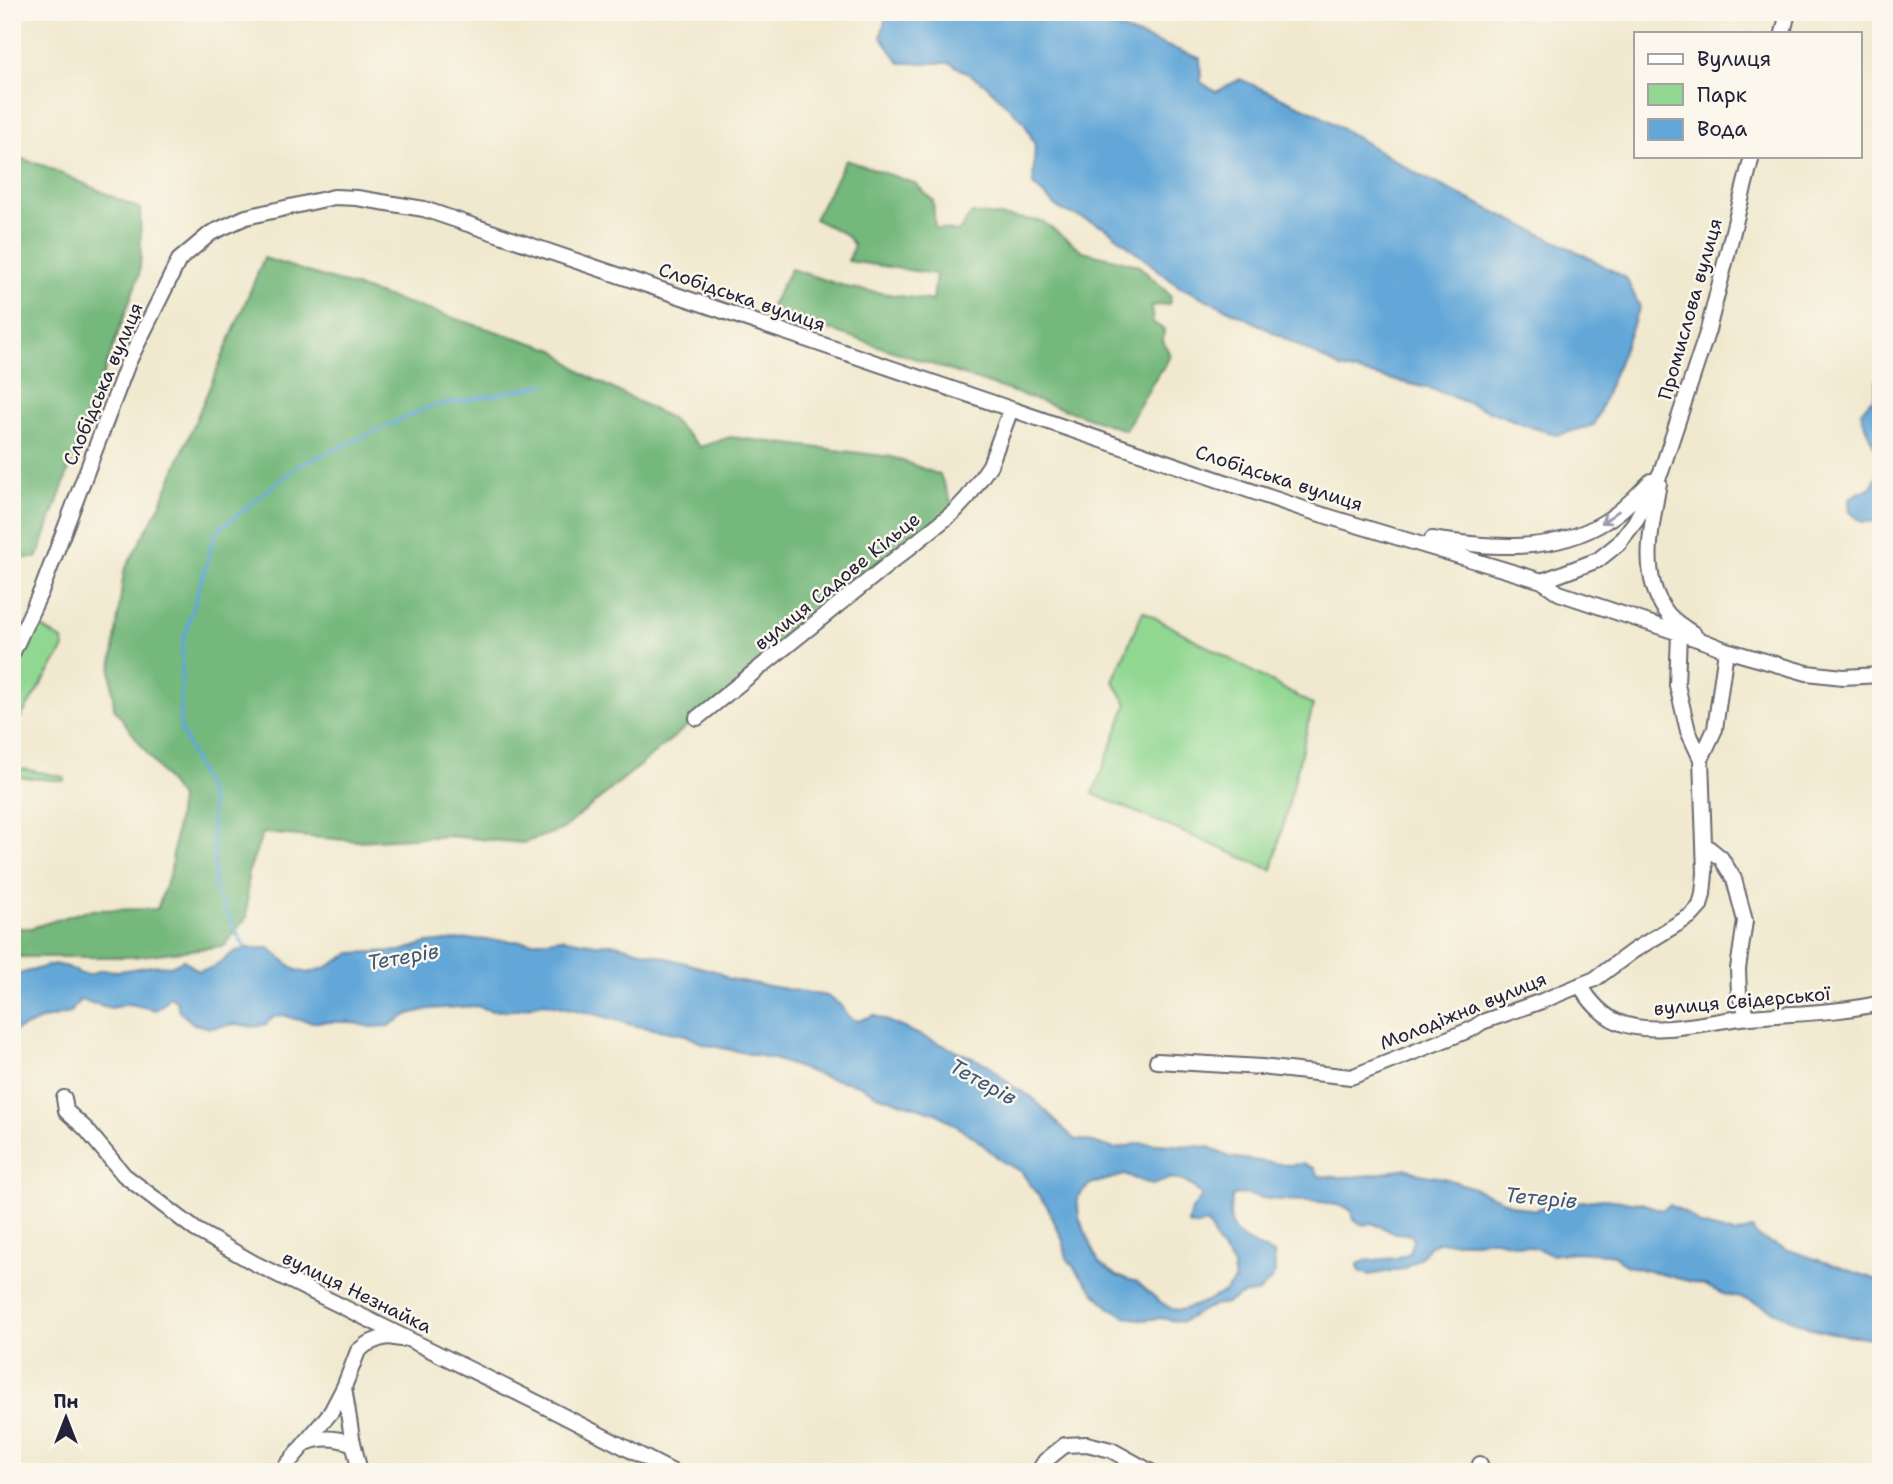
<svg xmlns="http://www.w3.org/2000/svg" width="1893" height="1484" font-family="'Shantell Sans',sans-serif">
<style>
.green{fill:#91d791;stroke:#5a7c66;stroke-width:2}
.forest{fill:#74b87b;stroke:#4b6d5b;stroke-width:2}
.water{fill:#63a7d8;stroke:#42648a;stroke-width:2;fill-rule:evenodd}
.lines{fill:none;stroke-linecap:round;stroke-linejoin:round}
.stream{stroke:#63a7d8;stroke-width:3.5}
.minor-casing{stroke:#6a686f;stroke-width:18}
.minor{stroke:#fff;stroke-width:14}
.oneway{stroke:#9c9ca7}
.labels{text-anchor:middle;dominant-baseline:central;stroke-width:5;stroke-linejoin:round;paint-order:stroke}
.street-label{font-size:19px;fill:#22223b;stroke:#fbf7ec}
.water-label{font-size:21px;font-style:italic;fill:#3c577a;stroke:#fbf7ec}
</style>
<rect width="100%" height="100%" fill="#fbf7ec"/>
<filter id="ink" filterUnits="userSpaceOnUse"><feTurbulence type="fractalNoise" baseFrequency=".0143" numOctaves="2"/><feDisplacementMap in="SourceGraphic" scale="14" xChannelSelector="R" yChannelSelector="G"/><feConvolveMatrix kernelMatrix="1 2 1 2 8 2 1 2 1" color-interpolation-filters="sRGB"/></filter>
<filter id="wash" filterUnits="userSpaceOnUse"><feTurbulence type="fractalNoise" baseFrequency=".00686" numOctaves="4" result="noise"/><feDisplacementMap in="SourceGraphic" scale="28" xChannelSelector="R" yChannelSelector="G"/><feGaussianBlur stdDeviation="1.57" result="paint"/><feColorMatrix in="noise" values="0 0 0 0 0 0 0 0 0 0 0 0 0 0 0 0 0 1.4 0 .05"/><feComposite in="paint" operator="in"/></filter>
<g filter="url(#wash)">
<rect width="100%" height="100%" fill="#f1e9cf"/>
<path class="green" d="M1143,611L1313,705L1272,870L1093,794L1127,704L1113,681Z
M41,627L62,640L64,648L12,731V672L35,628Z
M12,767L64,777V781L12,776Z"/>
<path class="forest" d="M12,156L45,166L140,209L141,255L139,275L37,558H12Z
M846,160L915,183L933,201L935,228L958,232L972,213L1042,221L1083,251L1138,265L1171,296L1169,304L1151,306L1153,323L1164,329L1163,341L1170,355L1165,366L1159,372L1125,430L769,309L791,269L850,288L933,301L936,274L848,261L854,245L845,234L814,219Z
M264,258L555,350L584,374L670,418L700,447L730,437L892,457L940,475L955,511L697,718L563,829L523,843L448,836L358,841L263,833L248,873L247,917L224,946L132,957H12V928H31L88,910L157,909L171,870L180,798L114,708L111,671L124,571L160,505Z"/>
<path class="water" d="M887,12H1066L1072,20H1095L1200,58L1201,82L1216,92L1240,79L1316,113L1421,176L1582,254L1626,278L1640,307L1594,425L1558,435L1531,427L1432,389L1341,368L1250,320L1178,286L1105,227L1059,209L1033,185L1035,145L1024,122L985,84L950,63H900L881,37Z
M1881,358V461C1874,444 1864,429 1861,411L1874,397Z
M1881,469V521L1862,522L1850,512L1849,498L1871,487Z
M561,938L595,944H616L718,972L729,979L827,996C831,999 838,1002 841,1006C847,1014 848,1018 858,1021L874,1015L989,1065L1012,1086L1032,1097L1074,1139L1093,1142L1115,1149L1140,1143L1209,1147L1229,1157L1288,1165L1303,1164L1314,1168L1319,1176C1350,1179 1376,1176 1406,1168L1419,1174L1444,1178L1474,1188L1515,1206L1535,1210L1550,1205L1603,1199L1641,1203L1662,1210L1670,1205L1684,1212L1701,1225L1735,1234L1752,1229L1757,1237L1786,1249L1881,1281V1339L1831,1333L1808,1327L1752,1301L1723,1294L1704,1285L1625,1265L1614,1255L1607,1254L1575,1252L1551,1255L1539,1249L1490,1239L1477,1242H1438L1428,1247L1423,1255L1403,1269L1369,1275L1359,1271L1358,1264L1364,1261L1396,1258L1410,1253L1413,1238L1410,1234L1395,1233L1372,1223L1364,1225L1353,1220L1351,1210C1323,1198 1299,1202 1270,1199C1255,1198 1248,1192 1233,1195C1222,1236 1242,1239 1274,1254L1275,1272L1270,1281L1259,1292L1242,1295L1227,1303L1207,1308L1182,1322L1159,1318L1144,1320L1127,1317L1109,1307L1092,1290L1067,1258L1063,1241L1047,1206L1033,1189L1021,1171L1004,1163L975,1138L936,1113L877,1095L859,1085L825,1077L774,1059L703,1044L686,1035L632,1025L599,1015L544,1003L513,1010L492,1011L476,1006L429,1009L409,1014L388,1026L371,1027L349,1022H313L295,1019L283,1015L273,1017L266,1024L254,1027L236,1024L210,1028L194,1024L179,1011L177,1002L170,997L167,998L165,1003L156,1010L130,1004L111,1008L80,1000L70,1013L44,1019L12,1032V976L54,964L67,967L81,974L90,975L101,970L120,971L157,965L170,966L184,960L198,971L212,968L233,953L245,948H269L296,970L308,973L327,967L351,953L401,951L427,943L471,939L532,942ZM1125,1175L1152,1185L1172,1178L1183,1181L1194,1187L1202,1196L1190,1213L1188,1224L1196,1226L1207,1223L1219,1246L1232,1262L1235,1281L1223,1293L1200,1304L1181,1310L1172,1309L1159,1301L1137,1282L1117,1276L1099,1263L1079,1218L1077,1197L1091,1184Z"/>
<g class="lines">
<path class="stream" d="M246,949L215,891L211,800L180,727L183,641L216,532L298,466L429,407L545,385"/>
</g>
</g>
<g filter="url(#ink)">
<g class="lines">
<g class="minor-casing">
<path id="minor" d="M1783,33L1788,12
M1659,483C1652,525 1639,573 1665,610C1672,621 1684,627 1694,634
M1432,539C1490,548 1554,554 1606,521C1623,511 1637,495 1651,481
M1542,581L1559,593L1706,642L1726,650L1807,673L1843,677L1881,675
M1679,634L1677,685L1688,731L1701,759L1715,729L1726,650
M12,654L42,589L128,363L179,260L211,233L246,217L334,197L357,198L424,209L1310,511L1542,581L1598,560L1618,544L1635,522L1661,472L1708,330L1752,156
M697,718L955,511L968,497L990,465L1011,409
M1705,845L1721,858L1734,879L1745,921L1738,969L1739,994L1748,1017
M1580,985C1589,1000 1601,1015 1618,1022C1652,1037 1705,1022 1741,1018C1788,1013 1834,1014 1881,1003
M1157,1061L1261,1067L1351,1077L1472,1029L1482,1022L1542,1001L1595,979L1633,951L1692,915L1700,906L1703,894L1705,873L1701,759
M64,1098L66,1111L86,1129L124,1175L196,1230L254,1263L542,1405L673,1472
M344,1387L352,1438L360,1472
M306,1443C322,1436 338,1438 353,1444
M1480,1464V1472
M281,1472L331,1412L344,1387L358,1351L367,1344L379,1339L389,1337L401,1339
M1038,1472L1045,1461L1065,1445L1087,1444L1111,1450L1151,1472"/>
</g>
<use href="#minor" class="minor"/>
</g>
<defs><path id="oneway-shaft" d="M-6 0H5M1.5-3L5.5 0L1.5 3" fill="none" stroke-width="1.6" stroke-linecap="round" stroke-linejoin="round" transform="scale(1.75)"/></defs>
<use class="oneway" href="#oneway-shaft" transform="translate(1610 517) rotate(145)"/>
</g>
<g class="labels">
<g class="street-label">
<text transform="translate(742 297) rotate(19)">Слобідська вулиця</text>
<text transform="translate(1690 309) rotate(-74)">Промислова вулиця</text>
<text transform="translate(103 384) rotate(-67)">Слобідська вулиця</text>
<text transform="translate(1279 478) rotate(18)">Слобідська вулиця</text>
<text transform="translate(837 581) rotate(-39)">вулиця Садове Кільце</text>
<text transform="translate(1742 1001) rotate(-5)">вулиця Свідерської</text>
<text transform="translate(1463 1011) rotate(-22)">Молодіжна вулиця</text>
<text transform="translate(357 1292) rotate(26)">вулиця Незнайка</text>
</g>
<g class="water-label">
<text transform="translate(403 957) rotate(-10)">Тетерів</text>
<text transform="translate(983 1082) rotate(29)">Тетерів</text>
<text transform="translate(1541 1198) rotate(5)">Тетерів</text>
</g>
</g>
<rect width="1893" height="1484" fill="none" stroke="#fbf7ec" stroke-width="42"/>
<rect x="1634" y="32" width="228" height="126" fill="#fbf7ec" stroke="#a4a2a5" stroke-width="2"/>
<rect x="1648" y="54" width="35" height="10" fill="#ffffff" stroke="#a4a2a5" stroke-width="2"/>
<text x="1697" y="66" font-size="21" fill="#22223b">Вулиця</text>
<rect x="1648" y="84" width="35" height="21" fill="#91d791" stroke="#a4a2a5" stroke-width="2"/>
<text x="1697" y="102" font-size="21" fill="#22223b">Парк</text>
<rect x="1648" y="119" width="35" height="21" fill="#63a7d8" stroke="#a4a2a5" stroke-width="2"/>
<text x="1697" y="136" font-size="21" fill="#22223b">Вода</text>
<g transform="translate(66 1418)" stroke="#fbf7ec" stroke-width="5" paint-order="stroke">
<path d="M0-5L12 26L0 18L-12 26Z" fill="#22223b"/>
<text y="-10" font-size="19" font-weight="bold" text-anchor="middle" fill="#22223b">Пн</text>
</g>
</svg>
